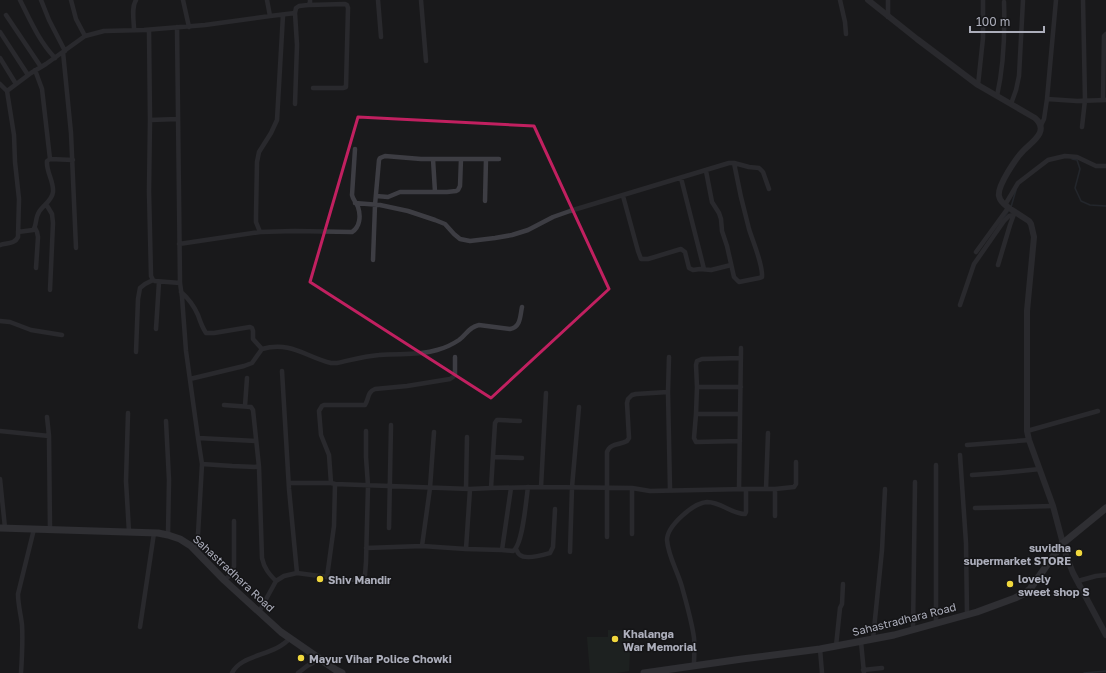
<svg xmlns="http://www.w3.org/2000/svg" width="1106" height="673" font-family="'Golos Text',sans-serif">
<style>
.green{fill:#232c26}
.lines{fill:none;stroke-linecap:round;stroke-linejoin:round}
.stream{stroke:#2f3640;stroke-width:1.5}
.minor{stroke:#3d3d43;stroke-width:4.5}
.tertiary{stroke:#3d3d43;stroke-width:6}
.secondary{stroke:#494951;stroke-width:7}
.marked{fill:none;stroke:#c12060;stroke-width:3;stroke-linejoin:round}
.poi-dot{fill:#f1d83d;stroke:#151517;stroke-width:1.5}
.labels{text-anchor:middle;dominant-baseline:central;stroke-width:3;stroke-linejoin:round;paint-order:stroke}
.poi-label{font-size:11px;font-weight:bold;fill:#acaebb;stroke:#151517;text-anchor:start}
.street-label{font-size:11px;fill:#acaebb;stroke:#151517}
</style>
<rect width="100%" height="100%" fill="#1a1a1c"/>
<path class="green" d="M608,630L631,631L629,671L616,673H590L587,637H608Z"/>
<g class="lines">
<path class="stream" d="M1072,159L1077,160L1080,169L1075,188L1081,201L1090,205L1106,206
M1011,207L1016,190
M1003,219L1009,210
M1084,673L1106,671"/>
<path class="minor" d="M20,0C30,20 39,41 55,58
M41,0L49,20L65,51
M71,0L76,19L85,36
M183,0L189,27
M378,0L381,37
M421,0L426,61
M840,0L845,22L846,34
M888,0V17
M309,5L345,4L347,5L348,8L346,87L343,88H313
M6,15L41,67
M270,16L295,13L296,8L299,6L308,5L310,3V0
M177,27L180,283L182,297L186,351L198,438L256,441
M134,30C134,20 131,8 136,0
M149,30L150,120L149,191L151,276L153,280L155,281L180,283
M0,32L28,75
M63,52L71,133L76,248
M0,58L16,84
M35,70L42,89L50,159
M0,84L7,91L14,135L15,162L19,199L18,237C15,244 7,243 0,245
M978,85L983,38V0
M7,91L31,73L46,64L85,36L104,31L144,30L205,25L270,16L267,0
M997,96C1004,65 1005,33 1004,2
M1047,99L1077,101L1106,100
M1103,100L1104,36L1106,34
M295,104L297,45L295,13
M1011,104L1016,90L1019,76L1023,0
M150,120L178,119
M1041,125L1044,119L1047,99L1056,0
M1082,127L1085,100L1083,0
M433,159L435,192
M706,171L712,202L719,213L721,219L722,231L727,246L734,277L739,282L759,278L762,277C763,264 753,242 749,229C743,207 738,185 734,163
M681,178L704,269
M376,196L388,197L400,192H447L456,191L458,190L460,186L461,159
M623,196L638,251L641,259H648L681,249L685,252L689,268L693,270L700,269L711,270L731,265
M485,201L486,159
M355,203L380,205L408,211L435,220L445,224L454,234L460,239L470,241L495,238L512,235L528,230L553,217L570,211L729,163H734L749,167L759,168L763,172L769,189
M46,204L52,214L53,223L50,290
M1005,205L1018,183L1048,160L1065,156L1077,157L1096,166H1106
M35,228L37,232L38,237L36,268
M18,232L33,230C37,225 35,218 39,212C43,205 52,201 53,192C54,181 46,172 47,161L50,159L73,160
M260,232L256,222V215L257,162L259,152L271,133L277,120L283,15
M179,244L260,232L294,231L352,232C360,227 361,216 358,207C356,202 353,200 352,195L355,149
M976,252L1008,208
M373,260L375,205L379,160L380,158L385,156L421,159H499
M998,265L1010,225L1014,214
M181,292C188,298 194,306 198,315C200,321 202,327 206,333H214L250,327L252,328L253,331V339L262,349
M960,305L974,264L1004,221L1009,216L1014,215
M0,321L10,322L31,330L62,335
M156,329L159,282
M136,352L138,299L140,288L145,284L153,280
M190,379L244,366L252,363L262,349C291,341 306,357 331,363H337C351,360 365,356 379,355C400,353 417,356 437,350C445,348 453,344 459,340C467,334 469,327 479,325L510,329C521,327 520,316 522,307
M697,387H741
M668,392L669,357
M224,405L251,407L253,410L259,467L262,558C264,568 269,574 276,581L284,576L297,573L289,489L282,371
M245,406L247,378
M128,413L126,481L129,532
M696,414L694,438L696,442L740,441
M740,414H696L697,387L696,365L697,361L702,359L741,358
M47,417L49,436L50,530
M166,421L169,480L168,535
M0,431L49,436
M1027,431L1098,411
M434,432L430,488L422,546L466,549
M198,438L202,464
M967,445L1029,440
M960,455L966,543L967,614
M493,457L522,458
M972,475L1000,473L1040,469
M0,479L5,528
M289,483H331
M335,484L470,489L491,488L541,487L632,488L650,491L746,489V512L745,514C732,514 721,502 707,502C693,503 667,526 667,540C668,556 678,572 682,587C686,602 692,622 694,638C695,647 694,656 694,665
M541,487L546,393
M491,488L495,423L497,420H500L520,421
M511,488L502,550L513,551C523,545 526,500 528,487
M466,489L467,437
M470,489L466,549L502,550
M739,489L741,348
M746,489H775L794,487L796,484V462
M766,489L768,433
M975,508L1053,506
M775,516V489
M389,528L391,425
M632,534V488
M607,537V452C610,443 620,445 627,441L629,438L627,403L628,399L632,395L636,394L668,392L670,490
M366,548L422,546
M516,549C517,551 518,554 520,555C526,560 543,555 550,553L553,547L555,509
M197,552L202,464L232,466L259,467
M570,552L572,487L579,407
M297,573L327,577L334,526L335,484L331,483L329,455L321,435L319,411L322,406L324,405H365C369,399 367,392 375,389L407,386L450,379L453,377L455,375V357
M327,577C340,580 354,583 365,575L366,562L368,486L366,457V431
M224,580L232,574L234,566V521
M1078,581L1096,576L1106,575
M259,612L276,581
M936,623V465
M140,627L154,533
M913,630L915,482
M873,639L882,550L885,489
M861,642L864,673
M836,646L840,608L842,604L843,584
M820,649L822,673
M863,670L882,668
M21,673C22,657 23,641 22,625C21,615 18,605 18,594L34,529
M232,673C241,654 275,656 290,638
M298,673L307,666L320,659"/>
<path class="tertiary" d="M868,0L917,39L978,85L1035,118C1050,131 1032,142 1024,150C1016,158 997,186 999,196C1000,202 1005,205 1009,208
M1012,210L1029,221L1031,224L1034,237L1027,311V431L1029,440L1053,506L1066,555L1073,573L1106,635"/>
<path class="secondary" d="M0,528L158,533L168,535L180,539L191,546L224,580L281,632L336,670L342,673
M644,673L742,659L820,649L894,635L977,612L1015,598L1025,593L1030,589L1062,544L1106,508"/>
</g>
<path d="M0 0H1106V673H0ZM358,117L534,126L609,289L491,398L310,282Z" fill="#1a1a1c" fill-opacity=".55" fill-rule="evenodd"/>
<path class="marked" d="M358,117L534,126L609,289L491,398L310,282Z"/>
<g class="poi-dot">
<circle cx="1079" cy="553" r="4"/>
<circle cx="320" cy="579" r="4"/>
<circle cx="1010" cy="584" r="4"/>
<circle cx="615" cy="639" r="4"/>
<circle cx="301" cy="658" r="4"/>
</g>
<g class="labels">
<g class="poi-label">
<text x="1071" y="547" text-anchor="end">suvidha<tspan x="1071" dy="13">supermarket STORE</tspan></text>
<text x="1018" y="578">lovely<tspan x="1018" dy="13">sweet shop S</tspan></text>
<text x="328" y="579">Shiv Mandir</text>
<text x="623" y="633">Khalanga<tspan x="623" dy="13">War Memorial</tspan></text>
<text x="309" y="658">Mayur Vihar Police Chowki</text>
</g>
<g class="street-label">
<text transform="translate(234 573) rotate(43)">Sahastradhara Road</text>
<text transform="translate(904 619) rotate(-14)">Sahastradhara Road</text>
</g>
</g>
<path d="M970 26v6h74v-6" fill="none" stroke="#acaebb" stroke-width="2"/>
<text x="976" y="26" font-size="12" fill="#acaebb" stroke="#151517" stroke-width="3" paint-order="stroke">100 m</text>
</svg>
